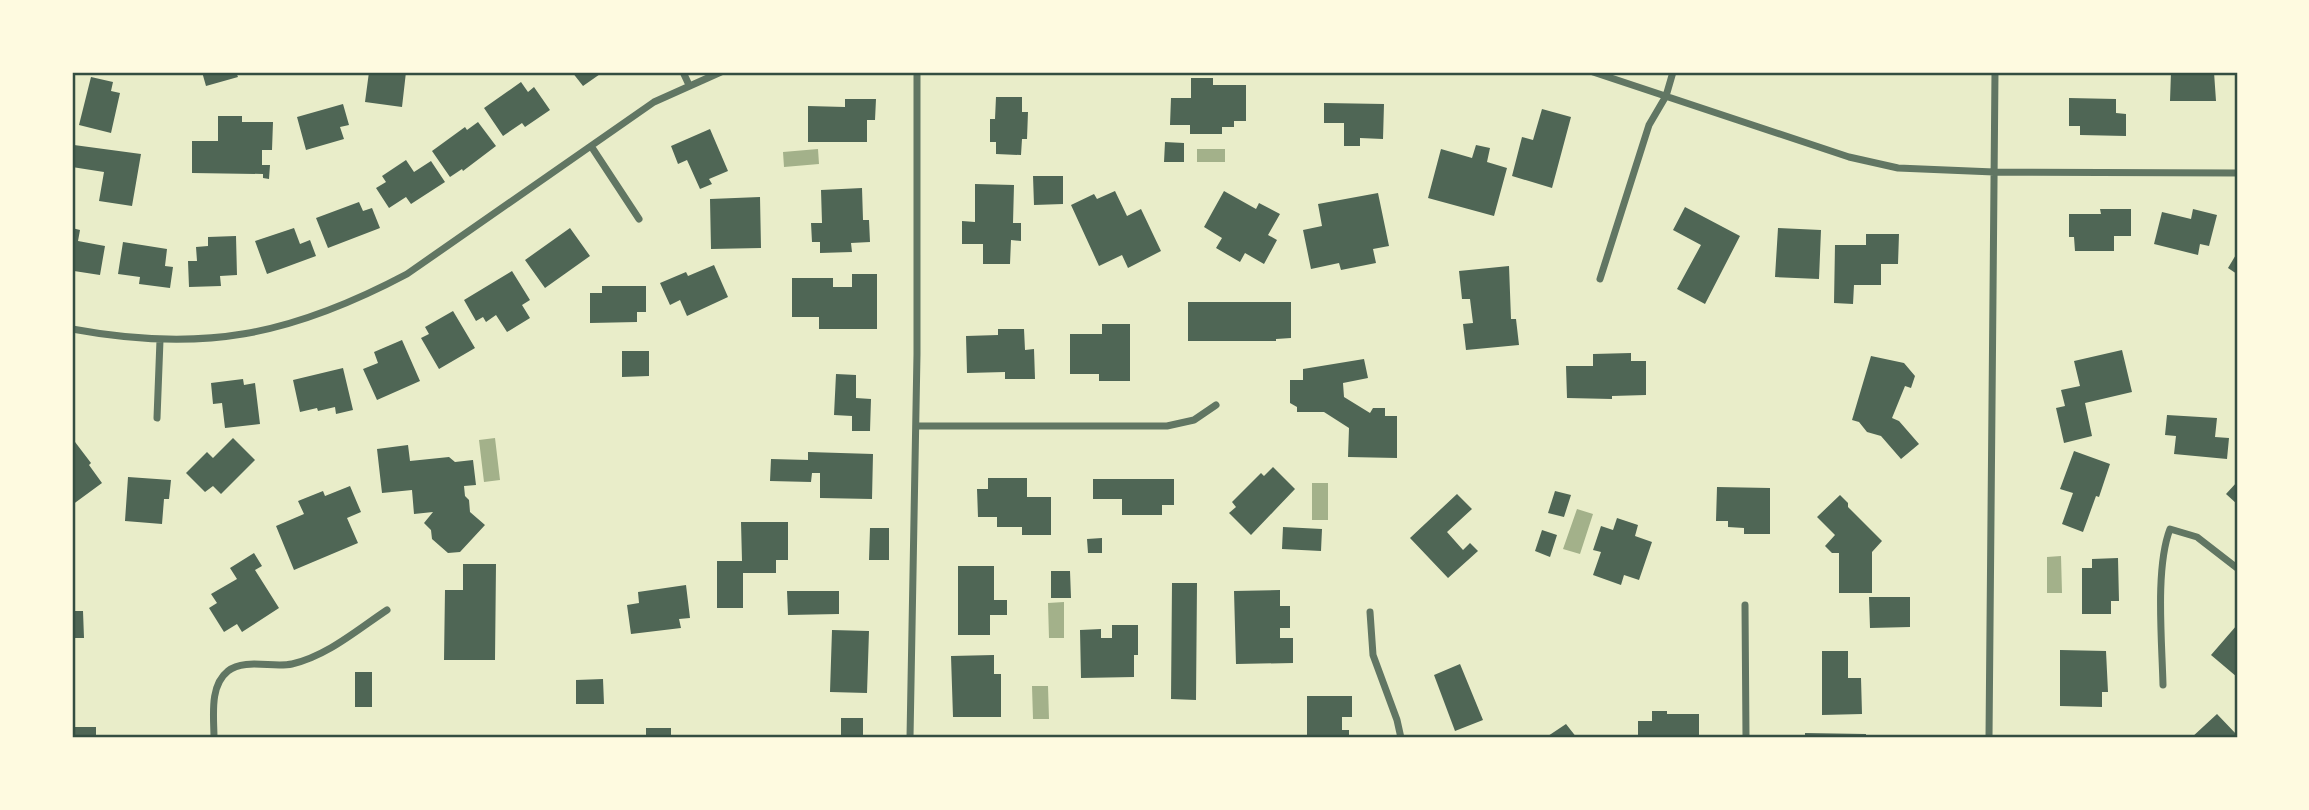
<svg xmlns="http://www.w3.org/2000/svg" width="2309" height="810" font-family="Cabin,sans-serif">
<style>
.water{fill:#a3b18a}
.building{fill:#4f6655}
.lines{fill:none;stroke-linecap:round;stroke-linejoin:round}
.minor{stroke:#617663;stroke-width:7}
.neatline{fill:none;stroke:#344e41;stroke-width:2.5}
</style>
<rect width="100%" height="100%" fill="#e9edc9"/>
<path class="water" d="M818,149L819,164L784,167L783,152Z
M1197,149H1225V162H1197Z
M495,438L500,480L484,482L479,440Z
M1312,483H1328V520H1312Z
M1577,509L1593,514L1580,554L1563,549Z
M2061,556L2062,593H2047V557Z
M1064,602V638H1049L1048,603Z
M1032,686H1048L1049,719H1033Z"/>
<path class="building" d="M202,72H236L238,77L206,86Z
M369,72H406L402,107L365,102Z
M572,72H603L583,86Z
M2171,72H2214L2216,101H2170Z
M91,77L113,82L111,91L120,93L111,133L79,125Z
M1191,78H1213V85H1246V121H1234V127H1222V134H1190V125H1170L1171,98H1191Z
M521,82L528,92L534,87L550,110L525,127L522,123L503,136L484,108Z
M996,97H1022V112H1028L1027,139H1022L1021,155L996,154V142H990V119H995Z
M2069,98L2116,99V113L2126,114V136L2080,135V126H2069Z
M845,99H876L875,120H867V142H808V106L845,107Z
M1324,103L1384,104L1383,139L1360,138V146H1344V123H1324Z
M343,104L349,125L340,127L344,139L306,150L297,117Z
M1542,109L1571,117L1552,188L1512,176L1522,137L1533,140Z
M218,116H242V122H273L272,150H262V165H270L269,179L263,178V174L192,173V141H218Z
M478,122L496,146L463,171L462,169L450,177L432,151L465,127L467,130Z
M710,129L728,171L709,179L712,184L700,189L687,160L678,164L671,146Z
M1165,142L1184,143V162H1164Z
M74,145L141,154L132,206L99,201L104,172L72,167Z
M1476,145L1490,148L1487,162L1507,168L1494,216L1428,198L1441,149L1472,158Z
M406,160L414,172L431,161L445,182L411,204L406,197L389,208L376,188L386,182L382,176Z
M1033,176H1063V204L1034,205Z
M975,184L1014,185L1013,223H1021V241L1011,240L1010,264H983V244H962V221L975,222Z
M862,188L863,220H869L870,242L851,243L852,252L820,253V242H812L811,223H822L821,190Z
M1115,191L1127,216L1141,209L1161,251L1128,268L1122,255L1099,266L1071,205L1094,194L1097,199Z
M1224,191L1256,209L1259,203L1280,214L1268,235L1277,240L1264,264L1245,253L1240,262L1216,248L1222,238L1204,227Z
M1378,193L1389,246L1373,249L1376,263L1341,270L1339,263L1311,269L1303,230L1322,226L1318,204Z
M760,197L761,248L711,249L710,199Z
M359,202L363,211L372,208L380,228L328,248L316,218Z
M1685,207L1740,236L1705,304L1677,289L1701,245L1673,230Z
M2100,209H2131V236H2114V251H2075L2074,237H2069V214H2101Z
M2193,209L2217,215L2209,246L2200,244L2198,255L2154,244L2162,212L2191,219Z
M72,228L80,230L78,241L105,246L100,275L74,271L72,278Z
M294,228L300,244L310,240L316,256L267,274L255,241Z
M570,228L590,256L545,288L525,260Z
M1778,228L1821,230L1819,279L1775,277Z
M1866,234H1899L1898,264H1881V285H1854L1853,304L1834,303L1835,245H1866Z
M236,236L237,275L220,276L221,286L189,287L188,261H197L196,247L208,246V237Z
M123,242L167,249L165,266L173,267L170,288L139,284L140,277L118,274Z
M2237,253V274L2228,268Z
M714,265L728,297L687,316L680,300L670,305L660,283L686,272L688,276Z
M1509,266L1511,319H1516L1519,345L1466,350L1463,324L1473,323L1470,299H1462L1459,271Z
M512,271L530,300L522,305L530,318L507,332L496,315L486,322L483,317L476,321L464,300Z
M852,274H877V329H819V317H792V278H833V287H852Z
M602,286H646V312H637V322L590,323V293H602Z
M1188,302H1291V338L1276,339V341H1188Z
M453,311L475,348L439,369L421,338L429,334L425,327Z
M1102,324H1130V381H1099V374H1070V334H1102Z
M998,329H1024L1025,350L1034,349L1035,379H1005V372L967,373L966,336L998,335Z
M402,340L420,381L377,400L363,369L378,363L374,352Z
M2122,350L2132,392L2085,403L2092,436L2064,443L2056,408L2065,406L2061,390L2080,386L2074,361Z
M622,351H649V376L622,377Z
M1631,353V361H1646V395L1612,396V399L1567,398L1566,366H1593V354Z
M1871,356L1904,363L1915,376L1911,388L1905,386L1892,418L1899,421L1919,444L1901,459L1881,436L1867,432L1859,422L1852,420Z
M1364,359L1368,378L1343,383L1344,397L1370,413L1373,408H1385V416H1397V458L1348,457L1349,428L1324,412H1297V407L1290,403V380H1303V369Z
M343,368L353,410L336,414L335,407L318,411L317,408L300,412L293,380Z
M836,374L856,375V398L871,399L870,431H852V416L834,415Z
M243,379L244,385L255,383L260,424L225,428L222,403L213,404L211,383Z
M2167,415L2217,418L2215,437L2229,438L2227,459L2174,454L2176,436L2165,435Z
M72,438L91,463L89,465L102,483L72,505Z
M233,438L255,460L221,494L213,486L205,492L186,473L207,452L213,458Z
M408,445L410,461L449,457L455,462L473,460L476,485L464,486L465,496L469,500L470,512L485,525L460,552L448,553L432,539L431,530L424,523L433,512L414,514L412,490L382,493L377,449Z
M2074,451L2110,464L2099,497L2096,496L2083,532L2062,524L2073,493L2060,489Z
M808,452L873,454L872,499L820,498V473H812L811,482L770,481L771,459L808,460Z
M1273,467L1295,489L1251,535L1229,513L1236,507L1232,502L1261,473L1264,476Z
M128,477L171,480L169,499H164L162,524L125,521Z
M988,478H1027V497H1051V535H1022V527H997V517H978L977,489H988Z
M1093,479H1174V505H1162V515H1122V499H1093Z
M2237,482V504L2226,494Z
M350,486L361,512L347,518L358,543L294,570L276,526L304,514L298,501L323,491L325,496Z
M1717,487L1770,488V534H1744V528L1728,527V521H1716Z
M1555,491L1571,495L1564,517L1548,513Z
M1457,494L1472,509L1447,532L1463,550L1470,543L1478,551L1448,578L1410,538Z
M1840,495L1848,503V507L1882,541L1872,552V593H1839V553H1832L1825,546L1835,535L1817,517Z
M1617,518L1638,525L1635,536L1652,542L1639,580L1624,575L1621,585L1593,575L1601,552L1593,550L1601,526L1613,530Z
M741,522H788V560H776V573H743V608H717V561H742Z
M1283,527L1322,529L1321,551L1282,549Z
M870,528H889V560H869Z
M1542,530L1557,535L1550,557L1535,551Z
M1102,538V553H1088L1087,539Z
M254,553L262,566L255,570L279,608L242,632L237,624L224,632L209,608L217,603L211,594L237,579L230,568Z
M2118,558L2119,601H2111V614H2082V568H2092V559Z
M463,564H496L495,660H444L445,590H463Z
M958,566H994V600H1007V615H990V635H958Z
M1051,571H1070L1071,598H1051Z
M1172,583H1197L1196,700L1171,699Z
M686,585L690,618L679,619L681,628L631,634L627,605L639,603L638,592Z
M1280,590V606H1290V628H1280V638H1293V663L1236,664L1234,591Z
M787,591H839V614L788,615Z
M1869,597H1910V627L1870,628Z
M72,611H83L84,638H72Z
M1112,625H1138V655H1134V677L1081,678L1080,630L1101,629V638H1112Z
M2237,625V677L2211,655Z
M832,630L869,631L867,693L830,692Z
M2060,650L2106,651L2108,692H2102V707L2060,706Z
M1822,651H1848V678H1861L1862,714L1822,715Z
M994,655V674H1001V717H953L951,656Z
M1460,664L1483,720L1455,731L1434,675Z
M355,672H372V707H355Z
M603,679L604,704H576V680Z
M1307,696H1352V717H1342V730H1349V738H1307Z
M1652,711H1667V714H1699V738H1638V721H1652Z
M2217,714L2237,735V738H2191Z
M841,718H863V738H841Z
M1566,724L1577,738H1550L1548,736Z
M72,727H96V738H72Z
M646,728H671V738H646Z
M1805,733L1866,734V738H1805Z"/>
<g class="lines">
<path class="minor" d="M683,72L689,85
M1593,72L1849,157L1898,168L1994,172L2237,173
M591,146L639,219
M1600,279L1649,125L1666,96L1673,72
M72,329C202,353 290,336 407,274L654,102L721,72
M157,418L160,340
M916,426H1167L1194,420L1216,405
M1745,605L1746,738
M1370,612L1373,655L1397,720L1401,738
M2163,685C2162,641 2155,568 2170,529L2197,537L2237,568
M214,738C214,717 209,686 228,671C244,658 273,668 292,664C327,656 357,630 387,610
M910,738L917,354V72
M1989,738L1995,72"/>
</g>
<rect width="2309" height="810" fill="none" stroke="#fefae0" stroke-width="147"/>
<rect x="74" y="74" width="2162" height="662" class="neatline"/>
</svg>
